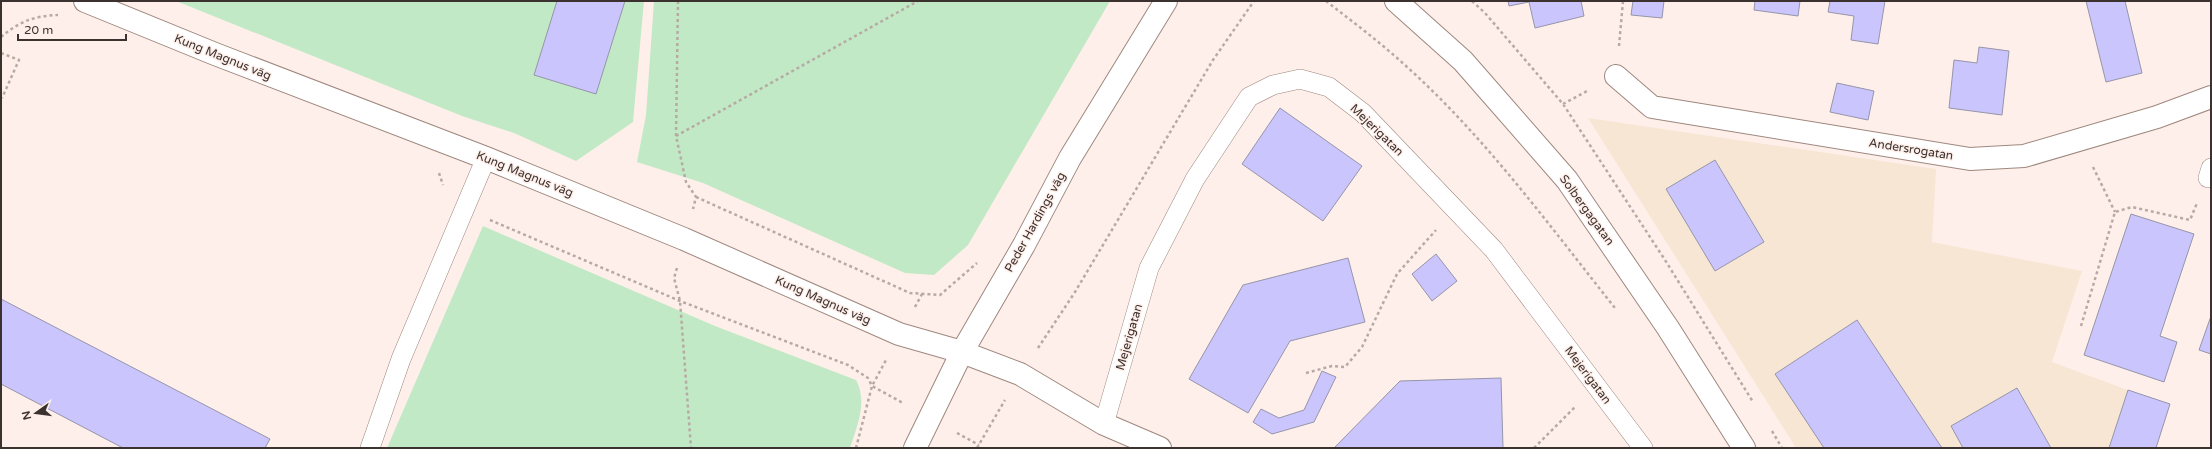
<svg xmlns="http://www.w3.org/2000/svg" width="2212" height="449" font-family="'Varela Round',sans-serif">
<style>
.industrial{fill:#f8e6d5}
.green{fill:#c2e9c5}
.building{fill:#cac5fc;stroke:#9695a9}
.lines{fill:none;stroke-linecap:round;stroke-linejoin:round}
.lane-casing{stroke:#9e887f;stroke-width:20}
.street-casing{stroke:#9e887f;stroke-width:24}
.secondary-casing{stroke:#9e887f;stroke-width:24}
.path{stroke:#b7aaa5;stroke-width:2.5;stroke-dasharray:3 3;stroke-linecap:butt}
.lane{stroke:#fff;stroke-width:19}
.street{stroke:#fff;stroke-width:22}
.secondary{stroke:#fff;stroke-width:22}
.labels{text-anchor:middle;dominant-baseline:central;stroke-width:3;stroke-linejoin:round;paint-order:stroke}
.street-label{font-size:12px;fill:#3b312e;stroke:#feefea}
</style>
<rect width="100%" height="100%" fill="#feefea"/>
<path class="industrial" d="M1588,118L1936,169L1932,242L2082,271L2052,362L2128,390L2170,404L2156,448H1796Z"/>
<path class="green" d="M176,1H644L633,122L576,161L514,133L462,116Z
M654,1H1110L968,245L934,275L905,273L703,183L637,162L646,115Z
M483,226L715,326L856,380C868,402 857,426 850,448H387Z"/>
<path class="building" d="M557,1H625L596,94L534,75Z
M1508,1H1581L1584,16L1535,28L1529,2L1509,6Z
M1633,1H1664L1662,18L1631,15Z
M1755,1H1800L1798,16L1754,10Z
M1830,1H1885L1878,44L1851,40L1854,16L1828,12Z
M2086,1H2125L2142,73L2106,82Z
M1979,47L2009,51L2002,115L1949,108L1954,60L1977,63Z
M1837,83L1874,91L1868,120L1830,112Z
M1280,108L1362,166L1323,221L1242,164Z
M1715,160L1764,242L1715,271L1666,189Z
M2131,214L2194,234L2160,336L2177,342L2164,382L2084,355Z
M1436,254L1457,281L1432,301L1412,274Z
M1348,258L1365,322L1290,341L1248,413L1189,379L1243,285Z
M1,299L270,439L265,448H123L1,384Z
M2211,316V354L2199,350Z
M1857,320L1942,448H1824L1775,374Z
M1322,371L1336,377L1314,422L1272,434L1253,422L1261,409L1279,418L1304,410Z
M1501,378L1503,448H1334L1400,381Z
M2017,388L2051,448H1963L1951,426Z
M2128,390L2170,404L2156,448H2109Z"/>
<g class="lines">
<g class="lane-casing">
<path id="lane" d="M2208,178L2211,168
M1104,424L1149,268L1195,179L1249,97L1273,85L1300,79L1329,87L1363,113L1494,250L1643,448
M370,448L401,359L486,158"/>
</g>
<g class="street-casing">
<path id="street" d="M85,1L215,54L486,158L684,239L899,334L962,352L1020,374L1104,424L1160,448
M1616,76L1652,107L1970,159L2024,156L2157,117L2211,97
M915,448L962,352L1024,245L1070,158L1166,1"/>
</g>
<g class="secondary-casing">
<path id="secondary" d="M1396,1L1463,61L1567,180L1668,328L1744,448"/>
</g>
<path class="path" d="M678,1L676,136L686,182L696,197L693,209
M1326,1C1353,22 1381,43 1406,66C1485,137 1549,225 1615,308
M1472,1L1485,13L1563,104L1665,260L1753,402
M1,37C20,21 34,16 58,15
M1619,46L1623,1
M1,53L19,60L2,98
M1563,104L1589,90
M676,136L918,1
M2093,167L2115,212
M439,173L443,185
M696,197L910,293L940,295L977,263
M490,220L680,301L848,365L868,378L872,386L903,403
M677,268L674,278L680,301L691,448
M915,307L922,294
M2081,326L2115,212L2132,207L2190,220L2197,203
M1038,348L1075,292L1213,60L1254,1
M1306,373L1332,366L1345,367L1362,347L1397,274L1436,230
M1772,431L1782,448
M957,433L979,445
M856,448L872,386L886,360
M977,448L1005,400
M1534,448L1575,407"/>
<use href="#lane" class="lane"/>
<use href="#street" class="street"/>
<use href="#secondary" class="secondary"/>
</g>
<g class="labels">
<g class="street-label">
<text transform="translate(223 57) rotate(22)">Kung Magnus väg</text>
<text transform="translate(1377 130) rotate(44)">Mejerigatan</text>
<text transform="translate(1911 149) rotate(9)">Andersrogatan</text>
<text transform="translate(525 174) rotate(22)">Kung Magnus väg</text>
<text transform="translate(1587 210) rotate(54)">Solbergagatan</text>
<text transform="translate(1035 222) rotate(-61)">Peder Hardings väg</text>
<text transform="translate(823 300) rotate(24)">Kung Magnus väg</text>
<text transform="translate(1129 337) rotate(-74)">Mejerigatan</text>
<text transform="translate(1588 375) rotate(53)">Mejerigatan</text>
</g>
</g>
<rect width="2212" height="449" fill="none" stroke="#3b312e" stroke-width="4"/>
<g transform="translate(36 413) rotate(256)" stroke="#feefea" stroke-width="3" paint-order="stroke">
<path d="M0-3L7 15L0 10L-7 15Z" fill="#3b312e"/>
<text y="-6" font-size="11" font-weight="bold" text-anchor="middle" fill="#3b312e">N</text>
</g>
<path d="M18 34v6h108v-6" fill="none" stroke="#3b312e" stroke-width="2"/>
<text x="24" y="34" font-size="12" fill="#3b312e" stroke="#feefea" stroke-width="3" paint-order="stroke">20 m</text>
</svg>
